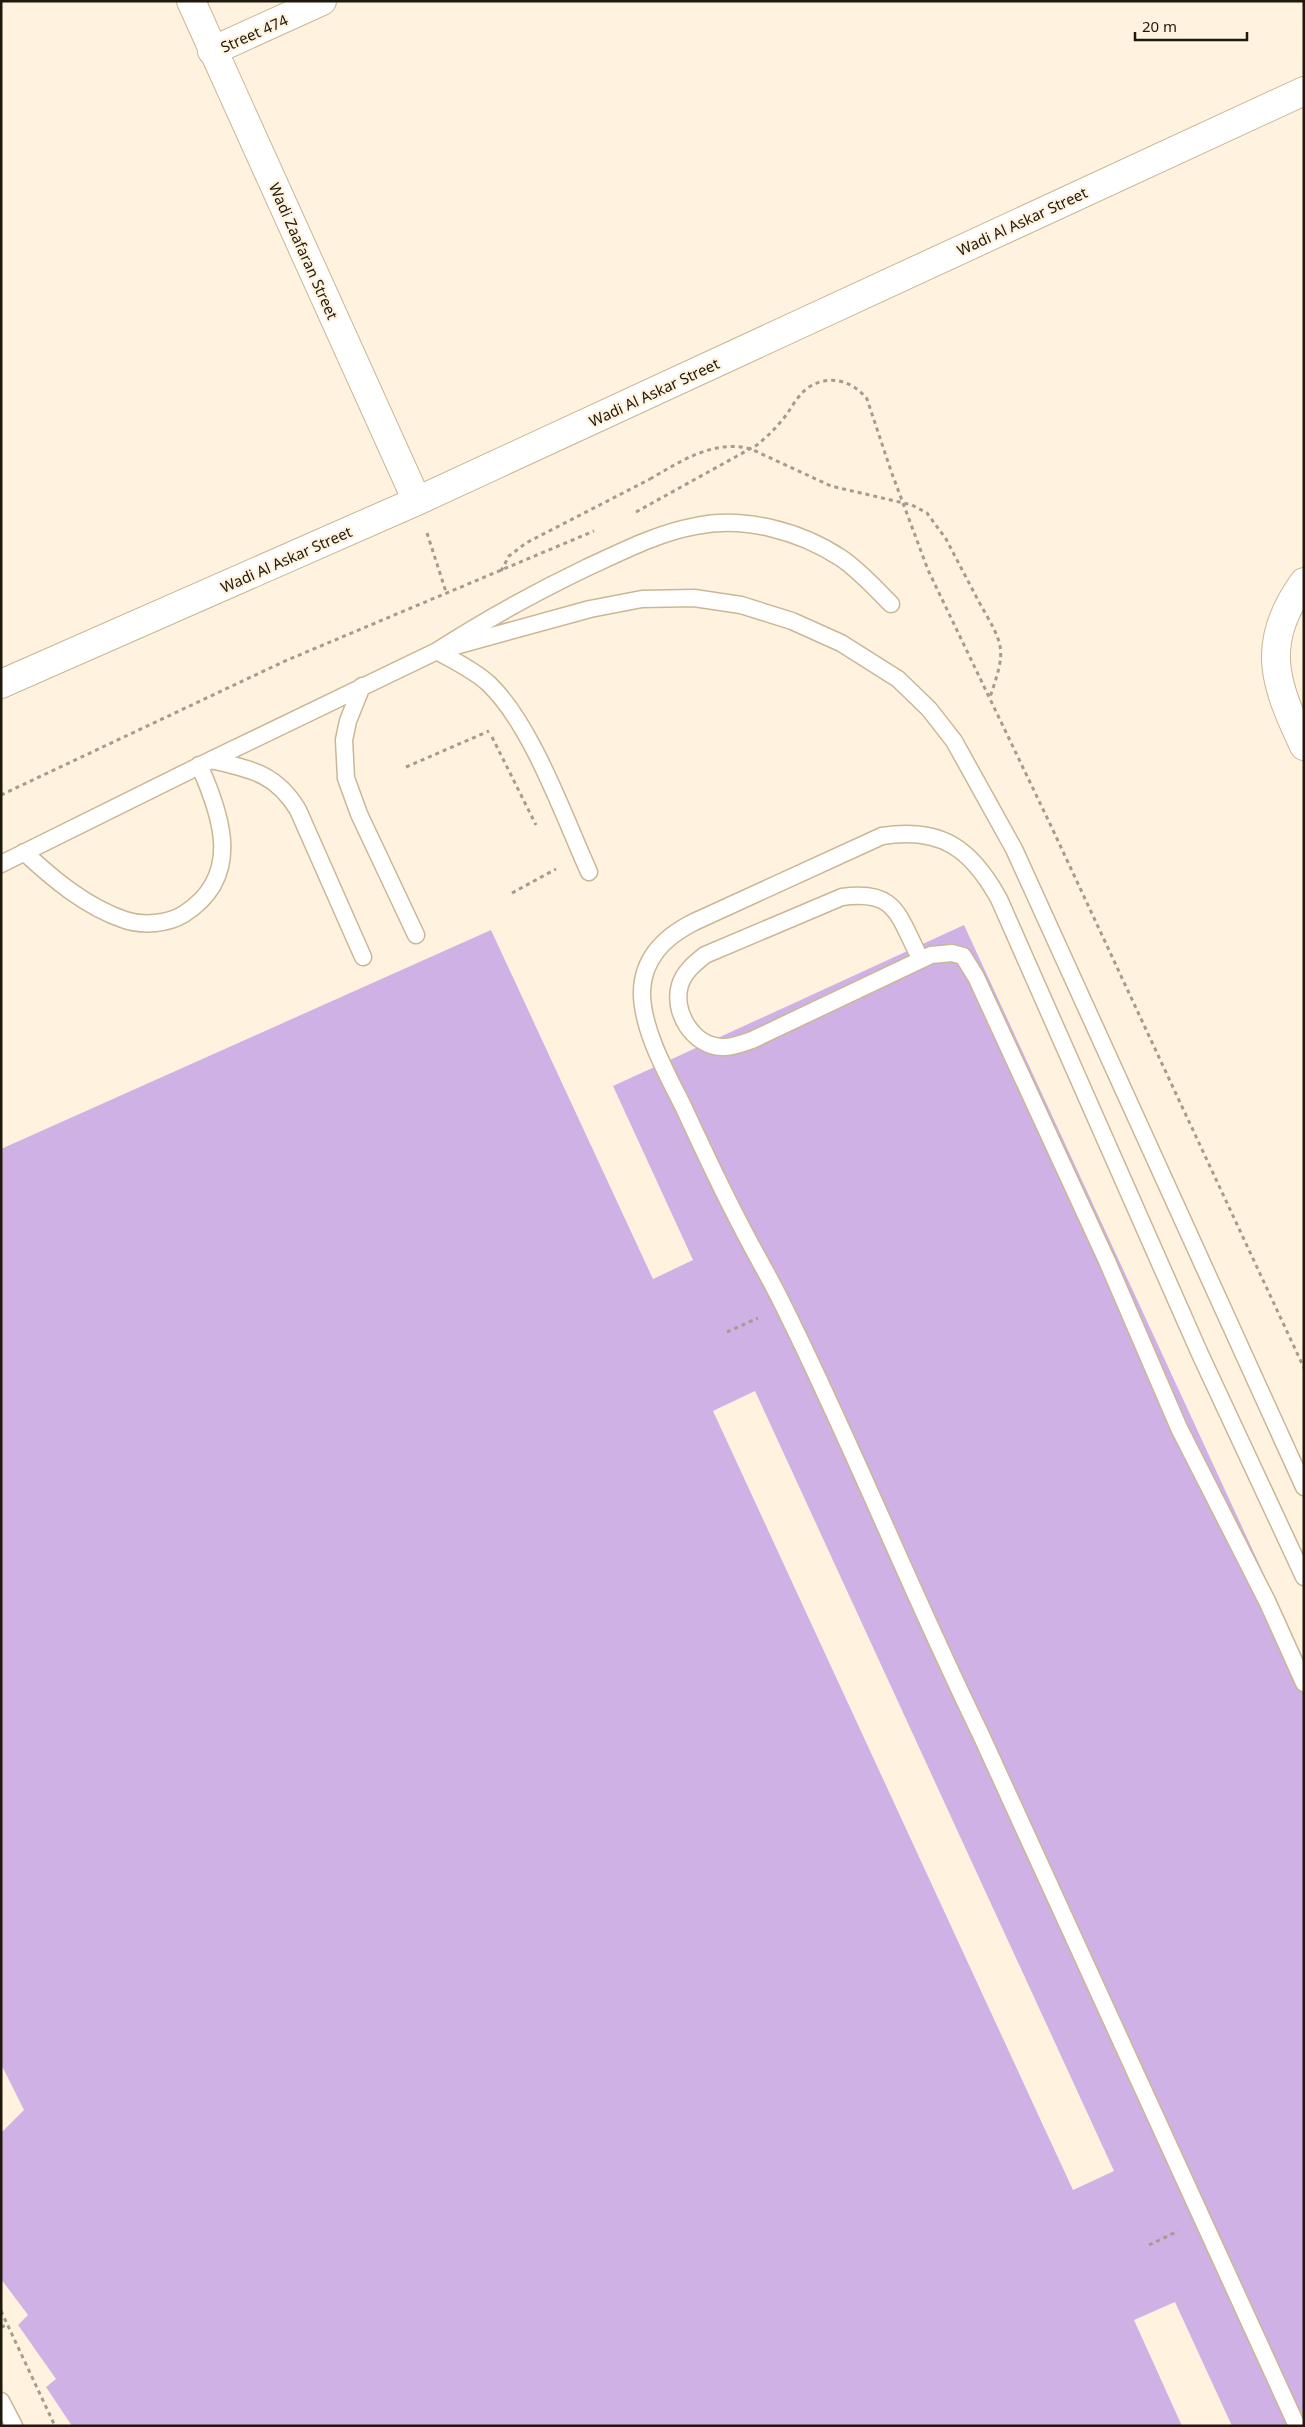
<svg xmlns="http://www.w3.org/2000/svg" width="1305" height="2427" font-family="'Noto Sans',sans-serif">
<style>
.building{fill:#cfb1e5;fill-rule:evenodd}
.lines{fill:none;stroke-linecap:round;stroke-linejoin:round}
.lane-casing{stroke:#c9b795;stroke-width:19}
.street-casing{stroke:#c9b795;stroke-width:30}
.path{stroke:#a69c8b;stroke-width:3;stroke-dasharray:4 4;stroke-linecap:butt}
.lane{stroke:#fff;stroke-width:16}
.street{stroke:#fff;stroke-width:28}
.path-bridge{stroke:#a69c8b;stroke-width:3;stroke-dasharray:4 4;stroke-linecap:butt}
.labels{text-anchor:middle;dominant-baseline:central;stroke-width:4.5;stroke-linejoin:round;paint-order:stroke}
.street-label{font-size:15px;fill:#1f190c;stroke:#fff3df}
</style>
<rect width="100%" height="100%" fill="#fff3df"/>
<path class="building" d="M964,925L1304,1661V2426H1232L1175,2302L1134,2320L1182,2426H72L46,2387L56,2379L18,2325L28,2315L1,2279V2133L24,2110L1,2064V1149L491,930L653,1279L693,1260L613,1086ZM755,1391L1114,2171L1073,2190L713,1411Z"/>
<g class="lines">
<g class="lane-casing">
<path id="lane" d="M362,686L348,721L344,740L346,778L359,814L416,935
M211,760C250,769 276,773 298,810L363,957
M24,852C53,879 86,907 125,920C143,926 168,924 184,914C242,877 223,818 199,765
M1,864L211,760L437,651L590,609L642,599L694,598L741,605L792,621L841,643L898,679L929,709L954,741L1014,849L1304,1487
M589,872C564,817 532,725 489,684C474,670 454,661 437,651C485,620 534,593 586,568C621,552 657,533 696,526C744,516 800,531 841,558C860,571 875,588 891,604
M917,952C897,912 894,890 842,897L705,955C695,963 684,972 680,985C672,1012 693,1046 722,1047C732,1048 743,1043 752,1040L931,955L952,953L963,956L976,977L1107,1261L1179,1428L1267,1601L1304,1683
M1,2401L14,2426
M1297,2426L981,1735C912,1594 854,1448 784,1307C770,1278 753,1250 739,1222C719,1184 701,1145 683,1106C667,1074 641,1028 642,991C643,957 666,936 694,922L882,836C941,827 971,848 999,899L1200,1354L1304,1577"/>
</g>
<g class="street-casing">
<path id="street" d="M191,1L417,501
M212,51L322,1
M1304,582C1259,644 1275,684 1304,746
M1,684L417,501L1304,91"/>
</g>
<path class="path" d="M636,512L757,445C768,436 778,426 787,414C793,405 799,394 809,387C830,374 853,381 867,399L891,471L928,570L1052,828L1304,1368
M427,533L446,592
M501,571L509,556L526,543L650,479
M979,602C1004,646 1007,648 990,697
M492,737L536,825
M406,767L489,731
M1,795L285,661L594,531
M512,893L556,869
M727,1332L758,1318
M1149,2245L1178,2231
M1,2311L55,2426
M1,2327L7,2325"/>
<use href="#lane" class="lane"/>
<use href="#street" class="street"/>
<path class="path-bridge" d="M650,479C681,461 714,439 751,449L831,486L912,505L927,513L946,539L979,602"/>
</g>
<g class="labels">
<g class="street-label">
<text transform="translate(254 33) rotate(-24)">Street 474</text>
<text transform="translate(1022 221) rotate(-25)">Wadi Al Askar Street</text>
<text transform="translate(304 251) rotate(66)">Wadi Zaafaran Street</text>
<text transform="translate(654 392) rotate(-25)">Wadi Al Askar Street</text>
<text transform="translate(286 559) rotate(-24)">Wadi Al Askar Street</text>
</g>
</g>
<rect width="1305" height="2427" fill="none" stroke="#1f190c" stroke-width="5"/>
<path d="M1135 32v8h112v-8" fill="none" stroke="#1f190c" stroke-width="2.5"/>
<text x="1142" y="32" font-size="15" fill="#1f190c" stroke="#fff3df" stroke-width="4" paint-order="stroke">20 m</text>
</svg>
